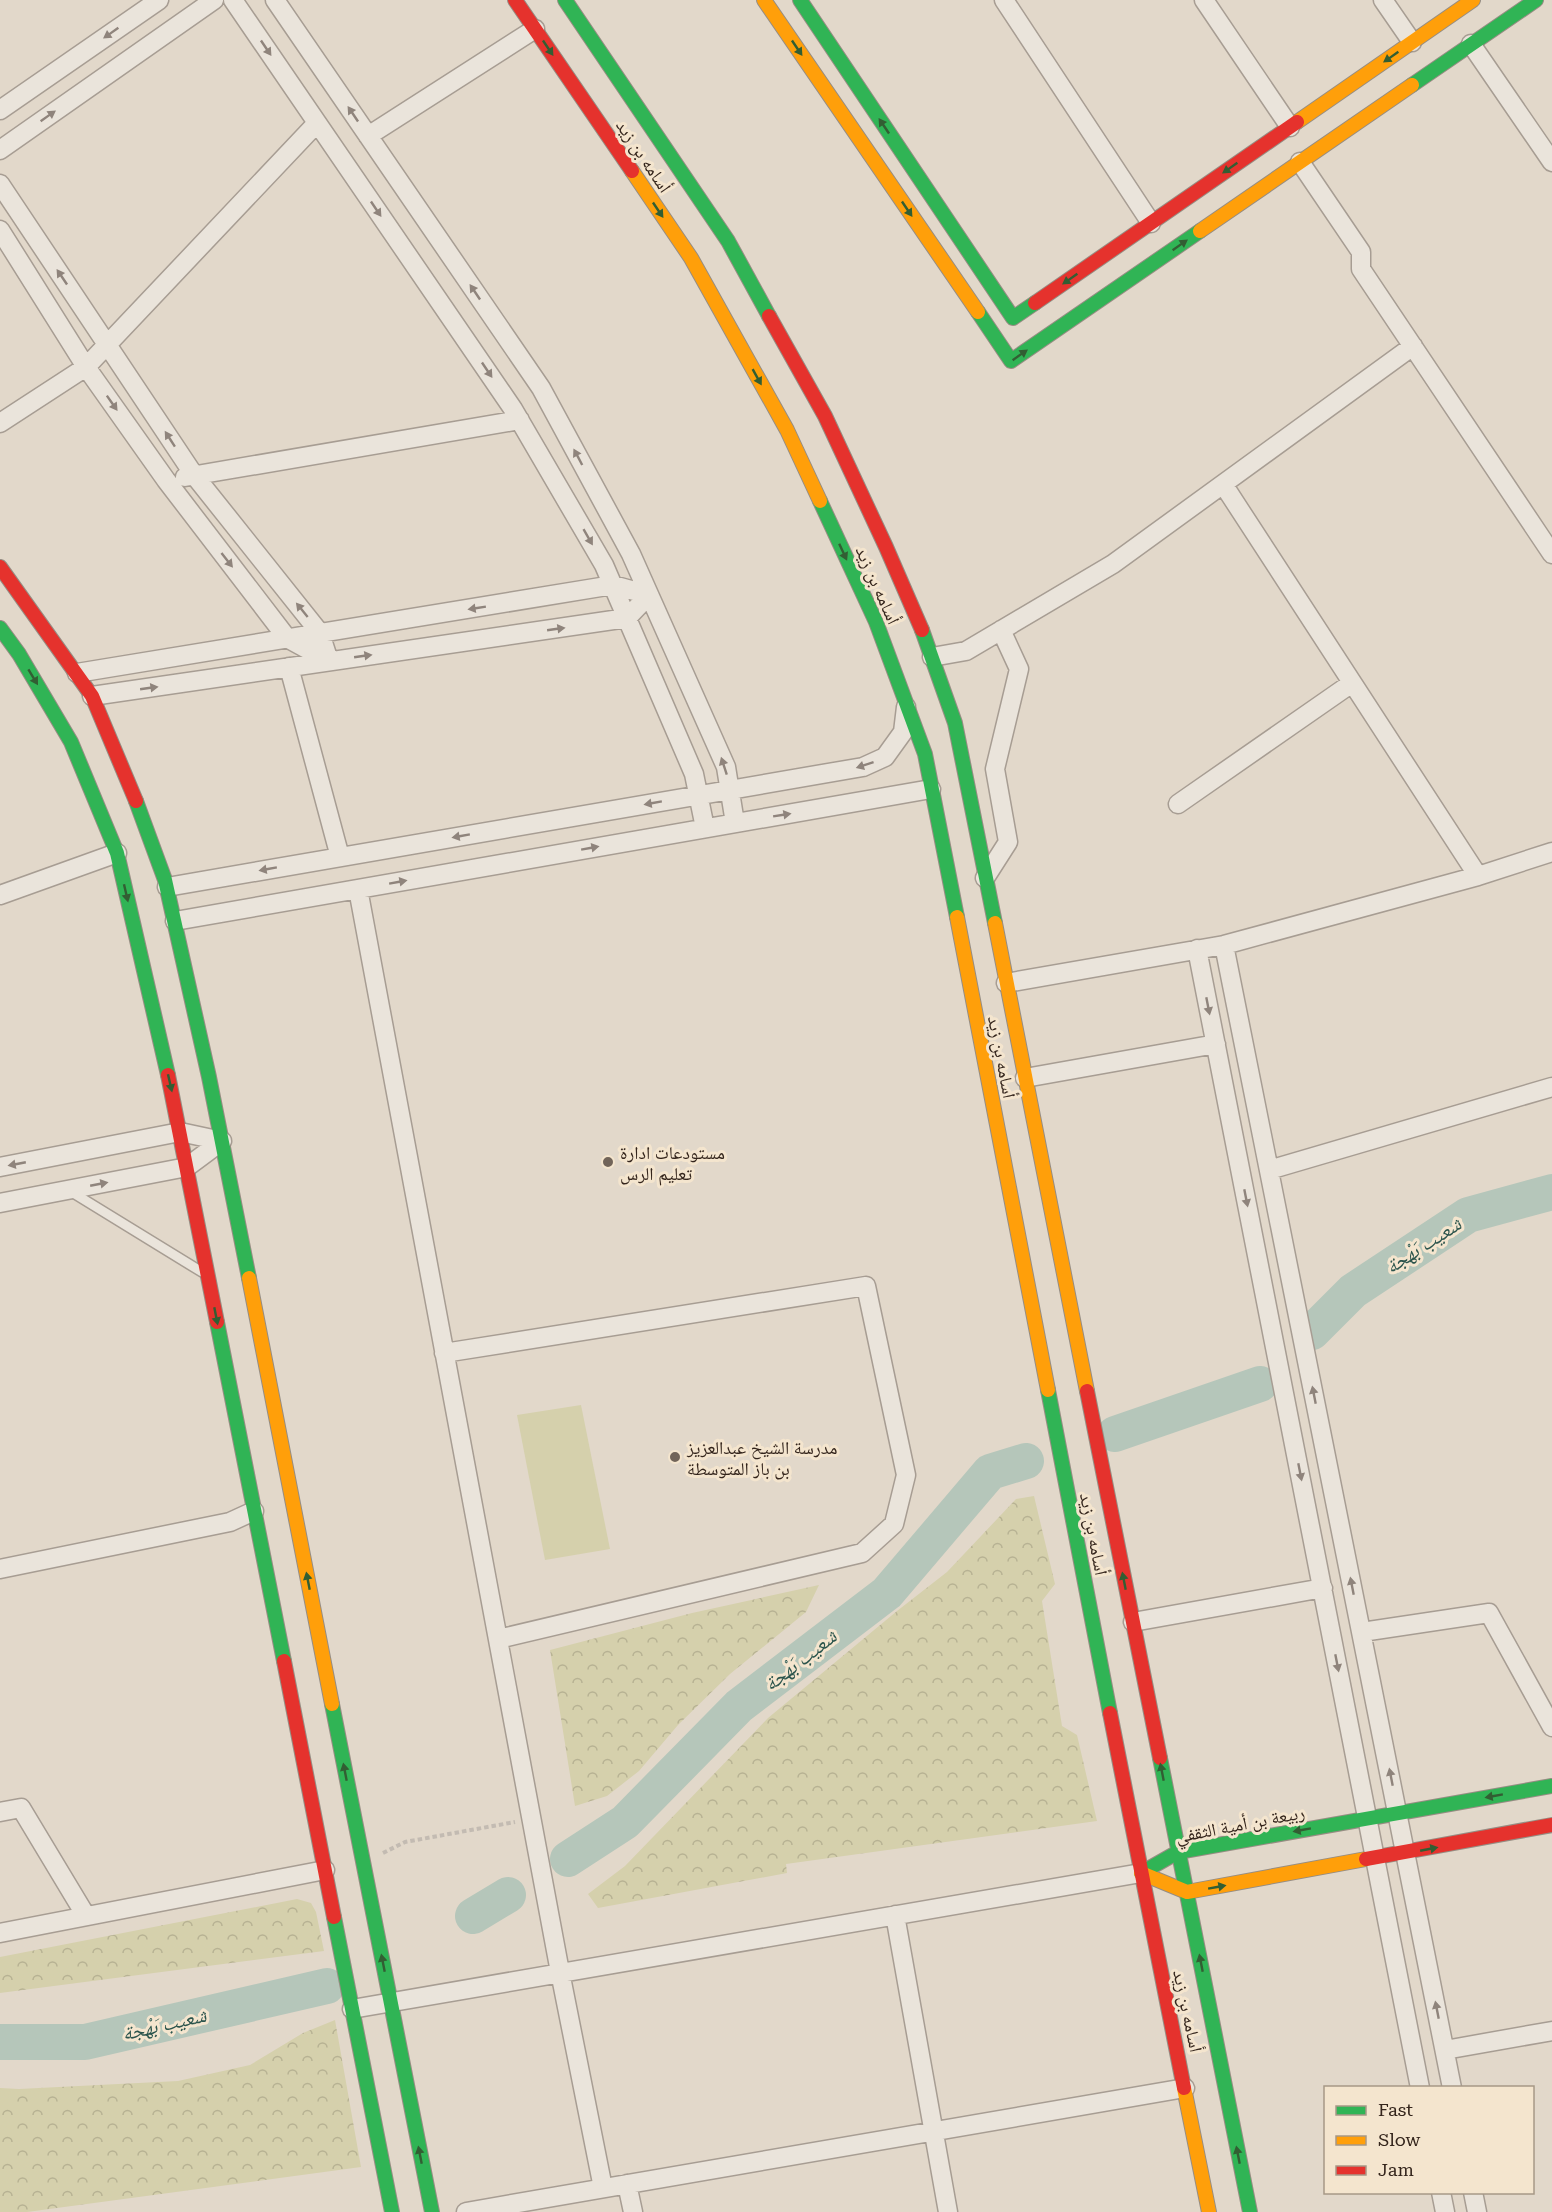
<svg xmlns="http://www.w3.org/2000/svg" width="1552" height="2212" font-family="'Roboto Serif','Noto Naskh Arabic',serif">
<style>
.grass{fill:#d5d0ac}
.forest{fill:url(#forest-crowns)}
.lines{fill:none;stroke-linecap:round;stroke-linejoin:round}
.river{stroke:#b5c6ba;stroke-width:36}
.lane-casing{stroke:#a79d93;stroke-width:12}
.street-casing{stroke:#a79d93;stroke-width:21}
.fast-casing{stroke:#968d83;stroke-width:16}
.slow-casing{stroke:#968d83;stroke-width:16}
.jam-casing{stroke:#968d83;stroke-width:16}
.path{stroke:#c3bbb2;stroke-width:4;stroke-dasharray:4.5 3;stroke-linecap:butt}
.lane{stroke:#eae4db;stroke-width:9}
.street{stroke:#eae4db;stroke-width:18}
.fast{stroke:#30b455;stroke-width:14}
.slow{stroke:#ff9f0a;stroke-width:14}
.jam{stroke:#e5322d;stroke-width:14}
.oneway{fill:#8f847c}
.oneway2{fill:#325e33}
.poi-dot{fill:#716459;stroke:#f4e5ce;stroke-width:2}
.labels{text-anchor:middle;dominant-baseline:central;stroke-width:6;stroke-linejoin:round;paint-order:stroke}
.street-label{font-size:18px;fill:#34251c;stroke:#f4e5ce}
.poi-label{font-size:18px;fill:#34251c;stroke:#f4e5ce;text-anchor:start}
.water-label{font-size:20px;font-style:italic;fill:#2b544c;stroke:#f4e5ce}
</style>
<defs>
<pattern id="forest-crowns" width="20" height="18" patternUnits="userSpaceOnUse" patternTransform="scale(1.5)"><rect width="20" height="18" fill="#d5d0ac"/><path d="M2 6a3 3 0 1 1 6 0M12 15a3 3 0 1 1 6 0" fill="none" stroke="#b7b293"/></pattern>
</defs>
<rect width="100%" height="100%" fill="#e2d8ca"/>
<path class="grass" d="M581,1405L610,1549L545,1560L517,1415Z"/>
<path class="forest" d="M1034,1496L1055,1584L1042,1601L1062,1726L1077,1735L1097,1821L786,1864L787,1873L598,1908L588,1894L625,1866L768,1718L897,1611L947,1572L1016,1499Z
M819,1585L806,1612L730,1674L678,1725L639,1771L607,1796L575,1806L550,1650L692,1613Z
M297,1899L311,1903L316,1912L324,1951L0,1993V1957Z
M335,2020L361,2167L27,2212H0V2088L19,2089L178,2081L250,2065L303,2033Z"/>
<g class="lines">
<path class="river" d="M1312,1332L1353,1291L1468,1215L1552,1192
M1115,1434L1260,1384
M568,1859L625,1822L739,1706L887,1593L990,1472L1026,1461
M473,1916L508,1895
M0,2042H85L327,1986"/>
<g class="lane-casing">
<path id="lane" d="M70,1191L202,1272"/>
</g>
<g class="street-casing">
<path id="street" d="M233,0L513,409L604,565L694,774L705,828
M275,0L541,388L631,554L726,767L735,823
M1004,0L1151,223
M1204,0L1290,127
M1383,0L1412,42
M1471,44L1552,162
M0,110L159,0
M368,136L535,29
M0,150L214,0
M1300,162L1361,252V269L1552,554
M0,184L194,475L320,633L329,661
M0,230L86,367L166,480L287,638L329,661
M0,423L86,367L317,123
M185,477L520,420
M1223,484L1478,876
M932,657L966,651L1113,564L1413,346
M289,667L340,857
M77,673L613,585L649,595L627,618L92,696
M1178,804L1352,683
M985,878L1008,842L995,769L1019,669L1001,630
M167,887L863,767L885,757L903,732L906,707
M358,889L560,1972L603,2188
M0,895L117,853
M175,921L931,789
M1224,945L1452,2088
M1197,949L1420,2088
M1006,983L1224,945L1478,876L1552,852
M1025,1078L1216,1044
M0,1167L180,1132L222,1141L187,1167L0,1203
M1269,1170L1552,1087
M444,1353L866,1286L906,1475L894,1524L862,1553L498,1639
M0,1569L230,1522L254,1511
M1133,1622L1323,1588
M1362,1632L1489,1613L1552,1727
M0,1812L21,1808L86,1916
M895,1915L948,2212
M0,1933L325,1870
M352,2009L1141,1873
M1445,2050L1552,2031
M627,2184L633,2212
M1441,2192L1445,2212
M1473,2192L1477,2212
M466,2212L1185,2088"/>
</g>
<g class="fast-casing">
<path id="fast" d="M565,0L728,241L769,316
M800,0L1013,318L1035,303
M1412,85L1536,0
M978,312L1011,361L1200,231
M820,501L876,622L925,754L957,917
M0,628L19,654L71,742L117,853L168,1075
M922,630L955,723L995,923
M136,801L165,880L209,1077L249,1278
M217,1322L284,1661
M1048,1390L1110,1713
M332,1704L432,2212
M1160,1758L1250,2212
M1141,1873L1178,1852L1552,1786
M334,1917L392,2212"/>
</g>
<g class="slow-casing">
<path id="slow" d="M764,0L978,312
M1297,122L1473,0
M632,171L691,258L787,430L820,501
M1200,231L1412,85
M957,917L1048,1390
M995,923L1087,1391
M249,1278L332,1704
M1141,1873L1187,1892L1366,1859
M1184,2088L1209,2212"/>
</g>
<g class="jam-casing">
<path id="jam" d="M515,0L632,171
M1035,303L1297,122
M769,316L825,416L886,547L922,630
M0,567L92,696L136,801
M168,1075L217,1322
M1087,1391L1160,1758
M284,1661L334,1917
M1110,1713L1184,2088
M1366,1859L1552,1825"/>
</g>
<path class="path" d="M383,1853L405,1842L515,1822"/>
<use href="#lane" class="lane"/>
<use href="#street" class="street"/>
<use href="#fast" class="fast"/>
<use href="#slow" class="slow"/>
<use href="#jam" class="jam"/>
</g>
<defs><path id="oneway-solid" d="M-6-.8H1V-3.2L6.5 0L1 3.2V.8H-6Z" transform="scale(1.5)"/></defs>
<g class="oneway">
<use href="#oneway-solid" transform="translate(111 33) rotate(145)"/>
<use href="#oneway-solid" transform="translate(266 48) rotate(56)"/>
<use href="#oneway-solid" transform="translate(353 114) rotate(-124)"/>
<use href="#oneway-solid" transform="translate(48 116) rotate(-35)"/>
<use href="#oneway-solid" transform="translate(376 209) rotate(56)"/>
<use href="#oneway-solid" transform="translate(62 277) rotate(-124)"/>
<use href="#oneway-solid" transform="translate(475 292) rotate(-124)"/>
<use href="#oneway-solid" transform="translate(487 370) rotate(56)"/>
<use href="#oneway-solid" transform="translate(112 403) rotate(55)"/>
<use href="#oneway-solid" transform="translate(170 439) rotate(-123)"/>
<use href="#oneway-solid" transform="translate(578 457) rotate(-118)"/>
<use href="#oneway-solid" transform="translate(588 537) rotate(60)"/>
<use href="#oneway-solid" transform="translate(227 560) rotate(52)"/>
<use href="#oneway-solid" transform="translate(477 608) rotate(171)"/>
<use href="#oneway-solid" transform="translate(302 610) rotate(-129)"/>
<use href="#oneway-solid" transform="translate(556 629) rotate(-8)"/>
<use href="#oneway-solid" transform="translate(363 656) rotate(-8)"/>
<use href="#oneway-solid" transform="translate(149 688) rotate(-8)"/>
<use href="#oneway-solid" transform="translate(865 765) rotate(162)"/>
<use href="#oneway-solid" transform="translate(724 766) rotate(-108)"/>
<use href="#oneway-solid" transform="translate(653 803) rotate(170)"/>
<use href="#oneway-solid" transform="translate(782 815) rotate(-9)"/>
<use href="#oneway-solid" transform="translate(461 836) rotate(170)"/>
<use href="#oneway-solid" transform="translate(590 848) rotate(-10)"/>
<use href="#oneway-solid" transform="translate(268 869) rotate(170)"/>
<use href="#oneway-solid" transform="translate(398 882) rotate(-10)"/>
<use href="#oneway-solid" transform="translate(1208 1006) rotate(79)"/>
<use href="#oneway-solid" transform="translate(17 1164) rotate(169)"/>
<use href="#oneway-solid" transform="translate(99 1184) rotate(-11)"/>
<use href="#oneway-solid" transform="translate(1246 1198) rotate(79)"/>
<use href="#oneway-solid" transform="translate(1314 1395) rotate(-101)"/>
<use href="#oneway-solid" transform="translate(1300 1472) rotate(79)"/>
<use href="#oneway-solid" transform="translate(1352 1586) rotate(-101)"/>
<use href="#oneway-solid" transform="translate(1337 1663) rotate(79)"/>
<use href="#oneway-solid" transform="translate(1391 1777) rotate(-101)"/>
<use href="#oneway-solid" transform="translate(1437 2010) rotate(-101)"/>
</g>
<g class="oneway2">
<use href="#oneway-solid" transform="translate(548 48) rotate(56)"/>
<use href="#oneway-solid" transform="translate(797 48) rotate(56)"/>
<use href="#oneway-solid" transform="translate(1391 57) rotate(145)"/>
<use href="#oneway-solid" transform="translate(884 126) rotate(-124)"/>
<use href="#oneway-solid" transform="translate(1230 168) rotate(145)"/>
<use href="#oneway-solid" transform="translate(907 209) rotate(56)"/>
<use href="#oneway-solid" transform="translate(658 210) rotate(56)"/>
<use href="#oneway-solid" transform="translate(1180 245) rotate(-35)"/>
<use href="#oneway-solid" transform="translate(1070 279) rotate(145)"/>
<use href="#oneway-solid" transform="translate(1020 355) rotate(-35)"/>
<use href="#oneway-solid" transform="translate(757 377) rotate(61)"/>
<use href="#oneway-solid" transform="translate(843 552) rotate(65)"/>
<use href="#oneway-solid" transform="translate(33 677) rotate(59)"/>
<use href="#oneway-solid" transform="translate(126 893) rotate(77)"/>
<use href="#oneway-solid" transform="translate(170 1083) rotate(77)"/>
<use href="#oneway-solid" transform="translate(216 1316) rotate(79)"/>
<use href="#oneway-solid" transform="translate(308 1581) rotate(-101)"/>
<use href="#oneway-solid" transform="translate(1124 1581) rotate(-101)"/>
<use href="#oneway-solid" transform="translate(345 1772) rotate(-101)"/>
<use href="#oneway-solid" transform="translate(1162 1772) rotate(-101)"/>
<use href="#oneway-solid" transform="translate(1494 1796) rotate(170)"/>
<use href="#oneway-solid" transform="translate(1302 1830) rotate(170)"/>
<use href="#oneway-solid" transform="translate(1429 1849) rotate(-11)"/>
<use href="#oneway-solid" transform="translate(1217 1887) rotate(-10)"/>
<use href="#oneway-solid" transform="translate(383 1963) rotate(-101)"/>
<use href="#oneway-solid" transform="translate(1201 1963) rotate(-101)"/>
<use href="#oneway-solid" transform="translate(420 2155) rotate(-101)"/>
<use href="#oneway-solid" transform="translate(1238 2155) rotate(-101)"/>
</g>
<g class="poi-dot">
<circle cx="608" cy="1162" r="6"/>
<circle cx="675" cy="1457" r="6"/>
</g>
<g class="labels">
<g class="street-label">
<text transform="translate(644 156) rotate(56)">أسامه بن زيد</text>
<text transform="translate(878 585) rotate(66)">أسامه بن زيد</text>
<text transform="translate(1002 1057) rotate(79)">أسامه بن زيد</text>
<text transform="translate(1094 1534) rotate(79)">أسامه بن زيد</text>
<text transform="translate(1240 1824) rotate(-11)">ربيعة بن أمية الثقفي</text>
<text transform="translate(1188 2011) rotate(78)">أسامه بن زيد</text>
</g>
<g class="poi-label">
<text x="620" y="1152">مستودعات ادارة<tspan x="620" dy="21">تعليم الرس</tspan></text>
<text x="687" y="1447">مدرسة الشيخ عبدالعزيز<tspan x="687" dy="21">بن باز المتوسطة</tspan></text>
</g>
<g class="water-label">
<text transform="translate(1423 1245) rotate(-33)">شعيب بَهْجة</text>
<text transform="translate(800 1660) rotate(-38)">شعيب بَهْجة</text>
<text transform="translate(164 2024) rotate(-13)">شعيب بَهْجة</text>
</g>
</g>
<rect x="1324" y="2086" width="210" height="108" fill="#f4e5ce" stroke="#a79887" stroke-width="1.5"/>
<rect x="1336" y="2106" width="30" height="9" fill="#30b455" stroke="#a79887" stroke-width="1.5"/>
<text x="1378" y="2116" font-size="18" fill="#34251c">Fast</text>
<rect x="1336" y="2136" width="30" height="9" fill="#ff9f0a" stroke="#a79887" stroke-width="1.5"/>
<text x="1378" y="2146" font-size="18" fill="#34251c">Slow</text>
<rect x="1336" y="2166" width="30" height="9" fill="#e5322d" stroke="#a79887" stroke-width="1.5"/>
<text x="1378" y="2176" font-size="18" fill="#34251c">Jam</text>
</svg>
